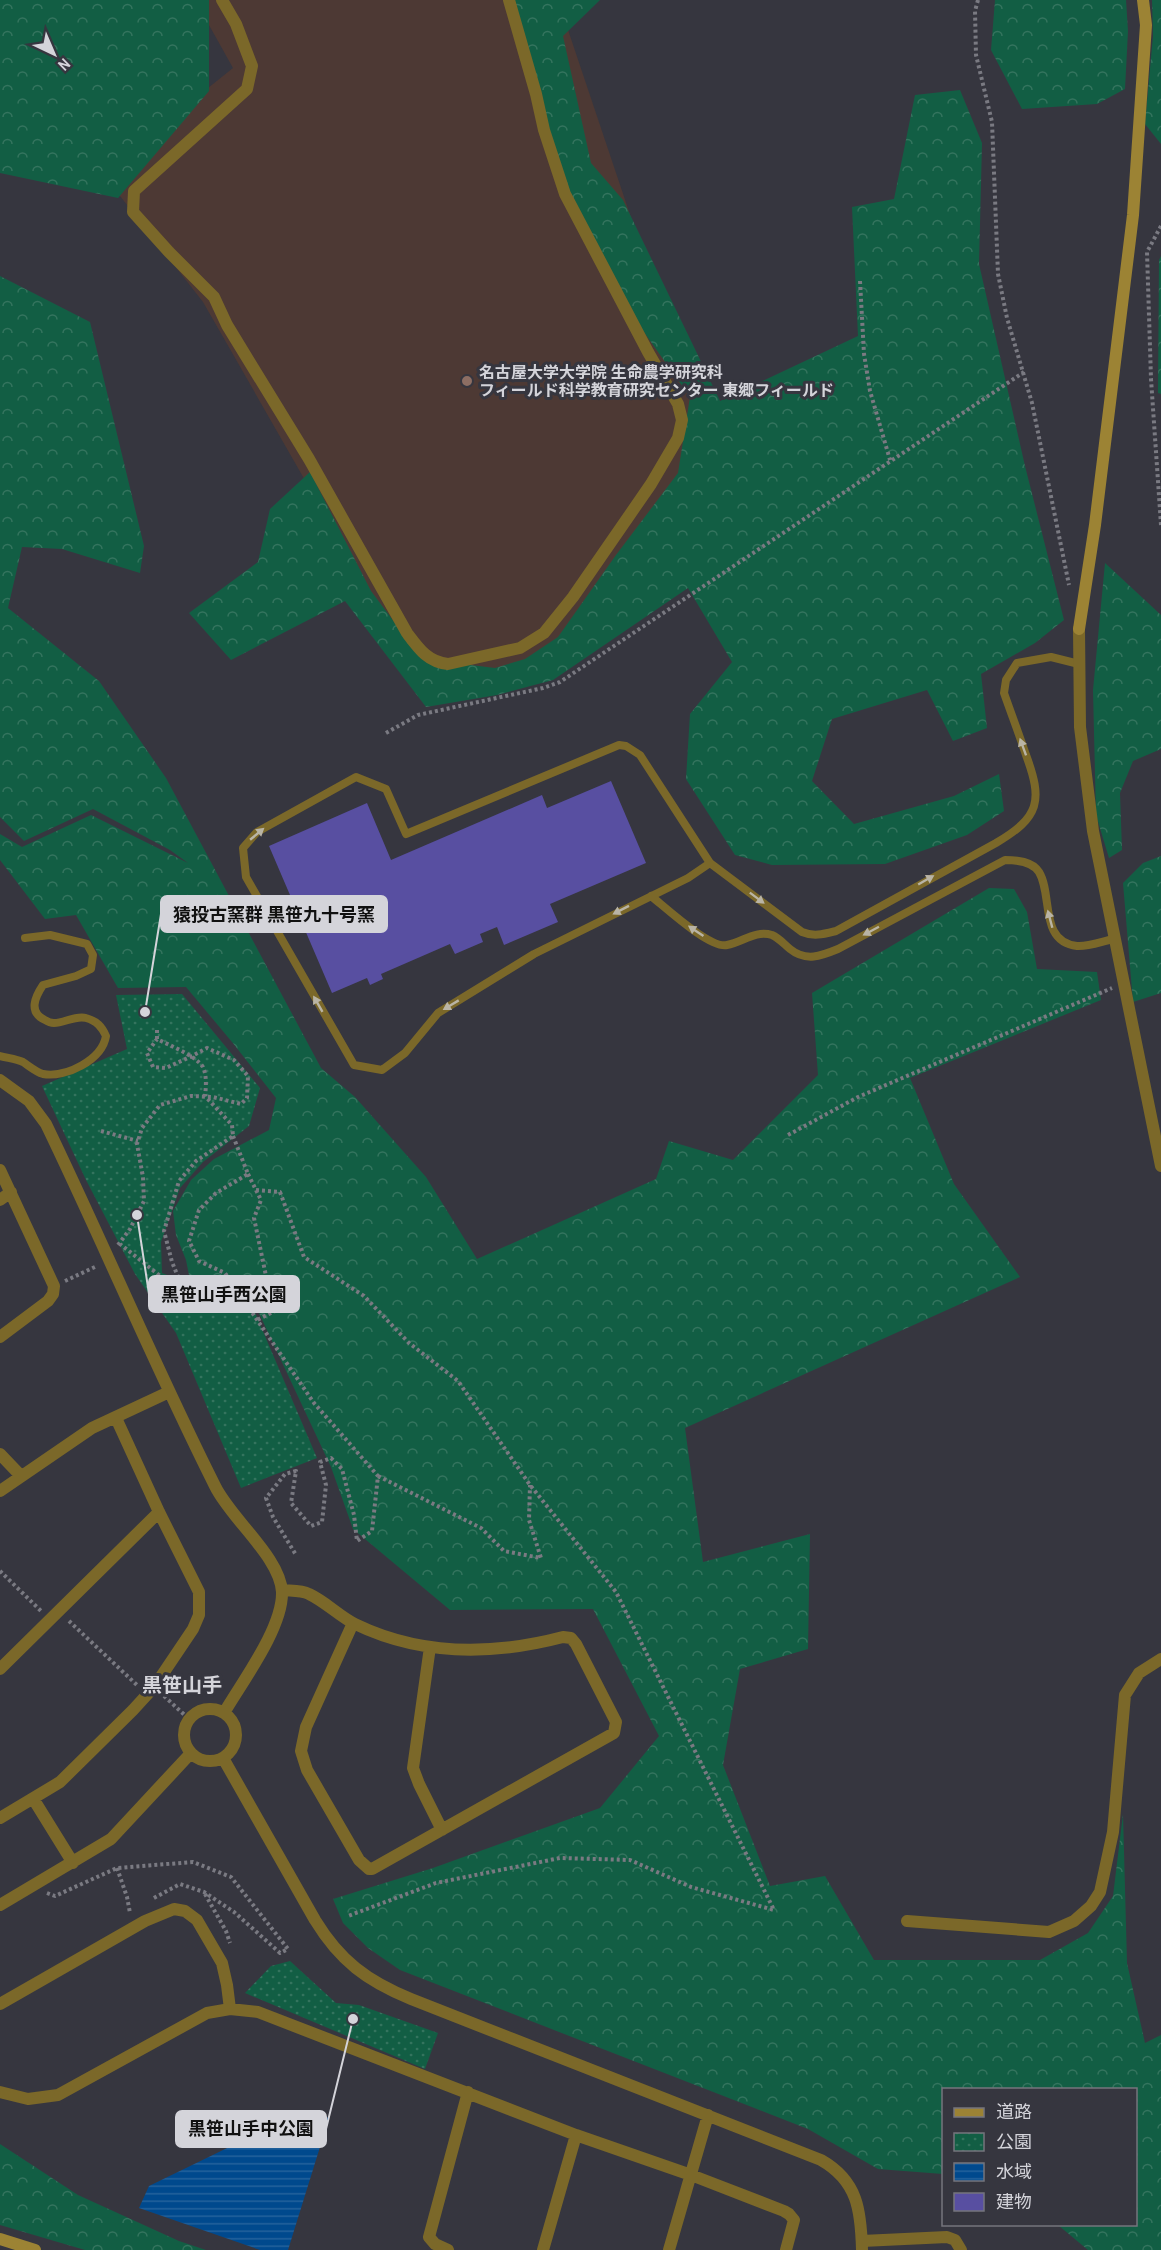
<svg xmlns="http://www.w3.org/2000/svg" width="1161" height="2250" font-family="'Archivo Narrow','Noto Sans JP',sans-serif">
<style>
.education{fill:#4d3934}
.forest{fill:url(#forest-crowns)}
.park{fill:url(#park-dots)}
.water{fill:url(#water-rules)}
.building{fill:#584fa1}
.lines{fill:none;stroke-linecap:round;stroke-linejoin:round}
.path{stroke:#7a7a82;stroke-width:4;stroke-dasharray:3 3;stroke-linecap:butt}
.lane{stroke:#7b6829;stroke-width:8}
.street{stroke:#7b6829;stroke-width:12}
.secondary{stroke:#9c8334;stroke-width:12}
.oneway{fill:#b9b4a5}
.education-dot{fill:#8d6e63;stroke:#36363f;stroke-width:2}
.labels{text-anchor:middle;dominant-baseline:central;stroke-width:6;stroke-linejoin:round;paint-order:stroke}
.poi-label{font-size:16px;font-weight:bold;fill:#d4d4da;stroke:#36363f;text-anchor:start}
.quarter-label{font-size:20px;font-weight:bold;fill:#d4d4da;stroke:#36363f}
.leader{fill:none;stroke:#d4d4da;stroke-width:2}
.callout-dot{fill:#d4d4da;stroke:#36363f;stroke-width:2}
.callout{fill:#d4d4da;stroke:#d4d4da;stroke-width:2}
.callout-label{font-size:18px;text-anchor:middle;font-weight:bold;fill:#111}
</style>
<defs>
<pattern id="forest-crowns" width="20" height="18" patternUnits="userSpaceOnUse" patternTransform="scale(1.5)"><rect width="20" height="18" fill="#125e44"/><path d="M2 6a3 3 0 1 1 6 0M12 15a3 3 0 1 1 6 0" fill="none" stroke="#34745e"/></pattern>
<pattern id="park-dots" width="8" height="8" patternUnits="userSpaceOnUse" patternTransform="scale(1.5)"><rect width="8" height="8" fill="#125e44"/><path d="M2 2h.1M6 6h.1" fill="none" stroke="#34745e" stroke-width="1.8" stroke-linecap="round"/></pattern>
<pattern id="water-rules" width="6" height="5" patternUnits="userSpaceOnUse" patternTransform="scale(1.5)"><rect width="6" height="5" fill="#00498d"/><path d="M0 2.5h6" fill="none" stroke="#24629c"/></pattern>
</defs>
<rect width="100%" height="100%" fill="#36363f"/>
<path class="education" d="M195,0H558L712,459L556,657L491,679L409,662L203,302L102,173L233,68Z"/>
<path class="forest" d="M0,0H209V91L118,198L0,173Z
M506,0H600L563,36L591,163L623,200L720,401L858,336L852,207L894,199L915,95L960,90L982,143L979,264L1025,466L1064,620L1035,643L981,674L987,728L953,741L927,690L832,719L812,781L854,824L954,796L999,774L1004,811L967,835L885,864L772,865L735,855L686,779L690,714L732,662L688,588L553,680L497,695L426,707L345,601L231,660L189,613L258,562L270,509L310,472L371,591L422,659L495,668L525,659L558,637L616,555L678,473L690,397L641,328L558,185Z
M995,0H1126L1128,31L1125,89L1097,104L1022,109L991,50Z
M1152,0H1161V144L1145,124L1153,36Z
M1161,256V394L1158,393L1159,260Z
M0,276L90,322L144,546L140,573L62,549L22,547L8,608L99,681L166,778L321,1068L355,1097L426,1177L477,1259L656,1179L669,1141L733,1160L818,1075L812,993L989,888L1014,889L1027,912L1037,969L1097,972L1101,1000L910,1078L954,1184L1020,1277L685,1428L703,1562L810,1534L808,1649L740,1669L723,1765L770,1886L825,1876L874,1960H1040L1088,1933L1113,1896L1123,1814L1127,1963L1145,2043L1161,2035V2250H1088L1058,2225L1136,2224V2090H944L943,2174L878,2169L808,2129L400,1970L368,1948L343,1923L333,1899L433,1868L600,1808L659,1736L593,1609L450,1610L353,1529L331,1467L251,1296L211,1277L190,1280L186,1260L176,1235L173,1211L191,1180L214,1159L269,1130L276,1098L232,1042L186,987L118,988L76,915L45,919L0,860V834L22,847L91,815L188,863L170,850L93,809L24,841L0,817Z
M1105,563L1161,615V749L1133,761L1120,793L1122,850L1109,858L1096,815L1093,690Z
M1161,856V993L1133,1002L1123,883L1143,863Z
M0,2144L78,2195L179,2241L206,2250H85L0,2225Z"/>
<path class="park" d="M182,994L260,1088L249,1126L203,1162L180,1188L161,1242L162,1273L189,1284L212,1282L233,1300L250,1301L317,1458L241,1488L176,1333L135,1274L86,1180L42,1086L127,1049L116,995Z
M290,1961L336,2003L359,2005L438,2033L425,2069L245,1993L271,1966Z"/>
<path class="water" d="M303,2111L329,2118L288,2250H260L139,2208L149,2186Z"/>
<path class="building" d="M611,781L646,863L550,904L558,922L504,945L497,927L480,934L483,942L455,954L450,944L381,974L383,979L370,985L367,978L332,993L269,846L367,803L391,860L542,795L547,808Z"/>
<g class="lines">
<path class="path" d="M978,0L975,11L976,55L992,122L998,274L1007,318L1032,403L1069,585
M1161,226L1147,252L1151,379L1161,525
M860,281L864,354L870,391L890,460
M386,733L418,715L543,688L560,682L1024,372
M157,1039V1027
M101,1131L138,1141
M788,1135L858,1097L1112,988
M233,1136L248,1174L216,1193L199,1210L189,1241L199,1261L225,1273L314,1403L378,1476L372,1531L357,1541L354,1515L342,1469L331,1458L320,1462L326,1485L322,1522L311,1526L291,1503L296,1471L285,1474L266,1498L273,1517L296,1555
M248,1174L261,1200L254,1218L266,1276L277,1310L257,1320
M256,1190L280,1192L304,1257L364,1296L409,1343L458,1381L530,1485L616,1592L774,1910L691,1887L630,1860L560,1858L436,1883L348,1916
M118,1245L130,1229L144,1201L143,1177L137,1144L142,1128L160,1105L191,1096L213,1097L241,1104L247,1098L248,1076L234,1060L207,1048L190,1057L166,1068L153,1067L147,1053L157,1039C169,1045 196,1056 203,1067C207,1076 206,1087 205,1096L232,1125L233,1136L196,1161L179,1181L164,1231L172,1262L181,1284L174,1287L120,1244
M65,1281L97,1266
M378,1476L481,1528L504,1551L541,1558L529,1520L530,1485
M0,1571L41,1611
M69,1621L138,1686
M164,1696L190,1720
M117,1868L127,1897L130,1913
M47,1893L55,1896L117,1868L193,1862L231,1877L288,1949L280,1953L234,1912L204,1892L180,1884L152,1899
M205,1894L226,1931L230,1943"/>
<path class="lane" d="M710,863L688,878L534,954L438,1013L405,1053L382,1070L354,1065L246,877L243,848L257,832L356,777L386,789L406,834L619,745L626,746L640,755L710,863L802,932C814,937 824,934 836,931L996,843C1040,817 1043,801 1026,755C1019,734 1011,713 1004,693L1006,680L1017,663L1051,657L1079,664
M651,896C665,907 710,949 727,945C743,942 755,930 772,935C779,938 784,944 790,949C806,962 821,956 838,949L1005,860C1017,860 1032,861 1039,872C1053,895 1039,942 1077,946C1088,947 1103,941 1114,939
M0,1056C7,1058 16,1059 23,1062C29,1066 36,1072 43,1074C66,1078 102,1060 106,1036C102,1027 97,1021 86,1018C76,1015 64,1023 54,1023C50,1023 48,1022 45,1020C28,1012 35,997 43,985L76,976L91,969L93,955L87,944L50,935L25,938"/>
<path class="street" d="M222,0L236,24L252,66L247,89L134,191L133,212L169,252L214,297L227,325L309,459L407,633C419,649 428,662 448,664L520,648L544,633L573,597L651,484L678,438L682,420L678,404L648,352L565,194L544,130L536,94L509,0
M1079,629L1080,727L1093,831L1161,1166
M0,1080L29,1101L46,1124C104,1244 155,1367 215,1486C231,1519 280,1557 282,1592C283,1628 242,1682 224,1713
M0,1170L54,1286L53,1294L48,1301L0,1337
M0,1200L11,1192
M0,1454L21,1476
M0,1491L92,1428L169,1392
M282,1590C290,1591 301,1590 309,1594C326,1602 339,1616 355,1624C421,1656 494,1655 563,1637L571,1638L576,1644L616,1722L614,1733L372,1869H369L359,1860L307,1770L301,1751L306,1727L353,1623
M430,1647L413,1768L419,1784L442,1830
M0,1669L159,1512
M184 1735a26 26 0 1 1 52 0a26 26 0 1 1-52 0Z
M223,1758L315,1920C340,1961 367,1981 411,1999L821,2160C858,2181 861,2211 862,2250
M34,1800L73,1863
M0,1818L60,1782L133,1710L154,1687L193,1629L199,1615V1592L159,1512L116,1418
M0,1905L111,1839L191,1753
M907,1921L1049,1932L1074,1921L1091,1906L1100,1892L1113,1832L1125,1695L1139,1673L1161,1659
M0,2004L145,1921L174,1909L185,1911L197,1920L222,1963L227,1985L230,2009
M0,2092L28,2099L58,2095L207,2013L230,2009L258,2012L576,2135L691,2175L784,2211L789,2214L794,2220L786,2250
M862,2241L947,2237L955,2240L961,2250
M448,2250L435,2244L429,2237L468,2092
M543,2250L576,2135
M669,2250L708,2115"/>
<path class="secondary" d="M1079,629L1095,525L1133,215L1146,25L1143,0
M0,2239L35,2250"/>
</g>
<defs><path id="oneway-solid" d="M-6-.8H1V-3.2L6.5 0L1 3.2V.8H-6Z" transform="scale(1.5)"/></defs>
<g class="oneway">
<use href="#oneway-solid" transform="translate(1023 747) rotate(-110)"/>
<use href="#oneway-solid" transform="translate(257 834) rotate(-40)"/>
<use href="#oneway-solid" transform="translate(926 880) rotate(-30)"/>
<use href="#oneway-solid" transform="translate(757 898) rotate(37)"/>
<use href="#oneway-solid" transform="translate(621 910) rotate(153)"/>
<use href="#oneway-solid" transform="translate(1050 919) rotate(-105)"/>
<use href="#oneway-solid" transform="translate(696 931) rotate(-146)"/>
<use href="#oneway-solid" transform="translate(871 931) rotate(152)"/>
<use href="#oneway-solid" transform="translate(318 1004) rotate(-120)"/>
<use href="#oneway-solid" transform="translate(451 1005) rotate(149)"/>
</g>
<circle class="education-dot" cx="467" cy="381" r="6"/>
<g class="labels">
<g class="poi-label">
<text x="479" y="372">名古屋大学大学院 生命農学研究科<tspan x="479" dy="18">フィールド科学教育研究センター 東郷フィールド</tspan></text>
</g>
<g class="quarter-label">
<text x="182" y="1684">黒笹山手</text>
</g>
</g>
<path class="leader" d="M145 1012L161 914M137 1215L149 1294M353 2019L326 2129"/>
<g class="callout-dot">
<circle cx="145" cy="1012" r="6"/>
<circle cx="137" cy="1215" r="6"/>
<circle cx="353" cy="2019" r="6"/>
</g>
<g class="callout">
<rect x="161" y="896" width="226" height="36" rx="6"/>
<rect x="149" y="1276" width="150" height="36" rx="6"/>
<rect x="176" y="2111" width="150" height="36" rx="6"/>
</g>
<g class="callout-label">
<text x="274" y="921">猿投古窯群 黒笹九十号窯</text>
<text x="224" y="1301">黒笹山手西公園</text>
<text x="251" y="2135">黒笹山手中公園</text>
</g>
<rect x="942" y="2088" width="195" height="138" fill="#36363f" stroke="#75757d" stroke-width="1.5"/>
<rect x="954" y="2108" width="30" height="9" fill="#9c8334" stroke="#75757d" stroke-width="1.5"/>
<text x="996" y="2118" font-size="18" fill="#d4d4da">道路</text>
<rect x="954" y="2133" width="30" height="18" fill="url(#park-dots)" stroke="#75757d" stroke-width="1.5"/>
<text x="996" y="2148" font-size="18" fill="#d4d4da">公園</text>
<rect x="954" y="2163" width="30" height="18" fill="url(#water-rules)" stroke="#75757d" stroke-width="1.5"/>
<text x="996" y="2178" font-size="18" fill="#d4d4da">水域</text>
<rect x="954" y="2193" width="30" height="18" fill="#584fa1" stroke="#75757d" stroke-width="1.5"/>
<text x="996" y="2208" font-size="18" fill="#d4d4da">建物</text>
<g transform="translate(54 54) rotate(136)" stroke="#36363f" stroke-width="4.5" paint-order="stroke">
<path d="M0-4.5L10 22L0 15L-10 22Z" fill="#d4d4da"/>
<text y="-9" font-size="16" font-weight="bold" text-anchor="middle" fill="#d4d4da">N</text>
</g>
</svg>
